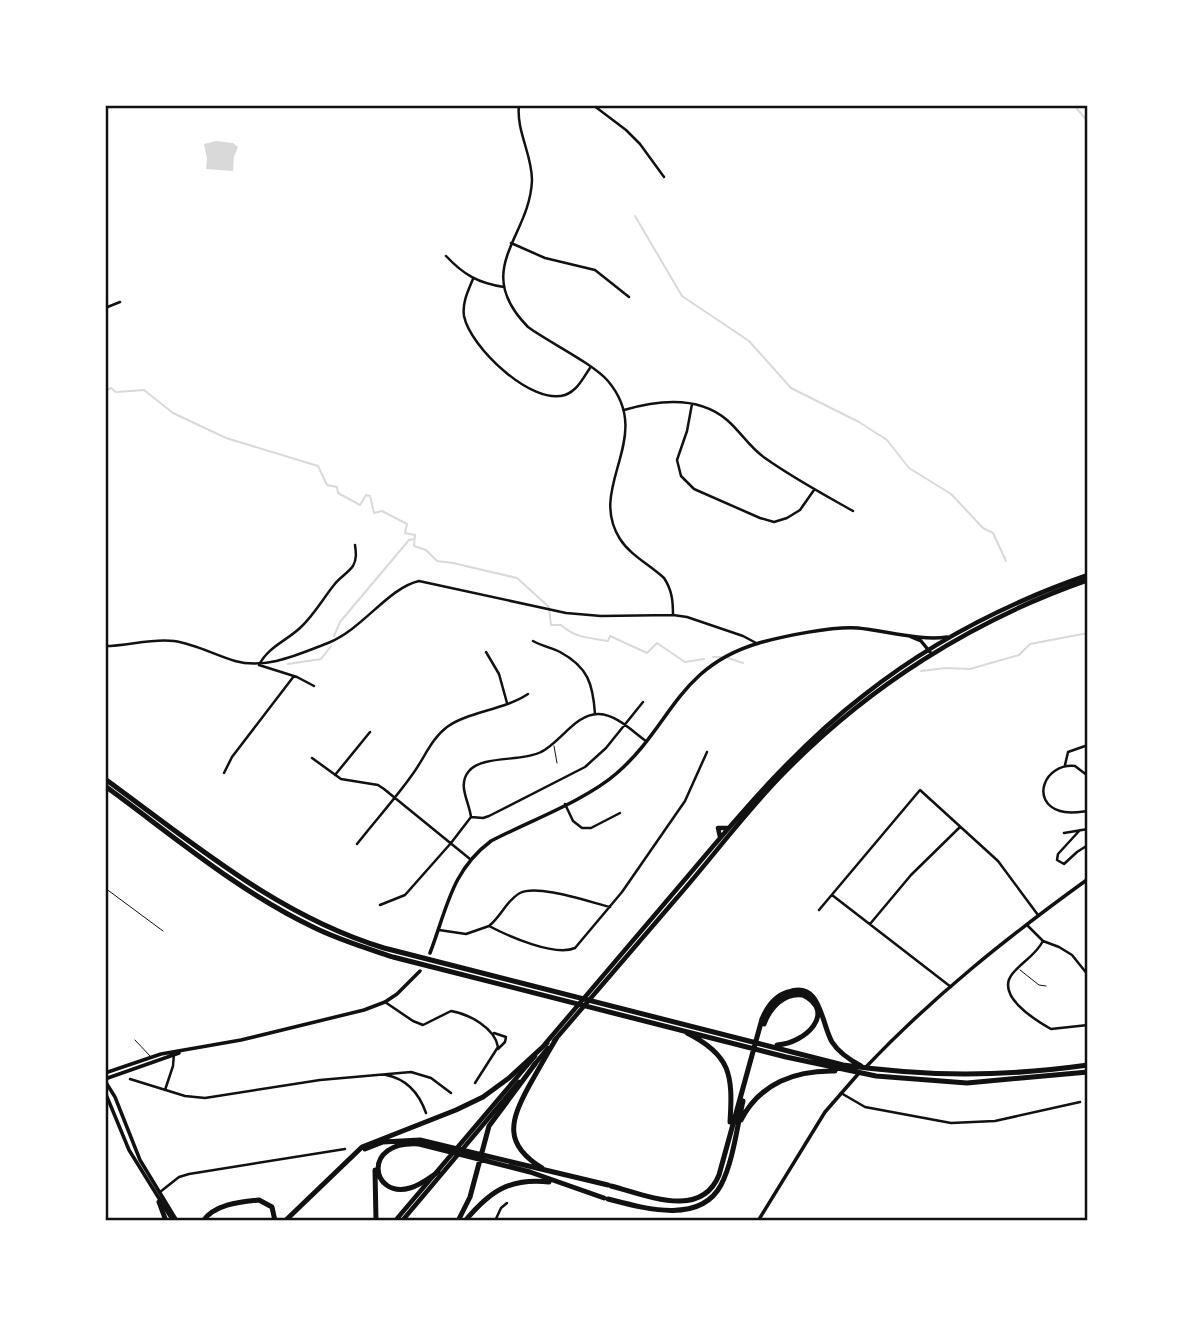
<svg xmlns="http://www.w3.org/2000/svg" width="1193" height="1326" font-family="'Alegreya Sans',sans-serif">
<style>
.water{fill:#d9d9d9}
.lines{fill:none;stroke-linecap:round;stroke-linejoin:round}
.stream{stroke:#d9d9d9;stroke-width:2}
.service{stroke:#111;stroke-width:1}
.minor{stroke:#111;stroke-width:2.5}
.tertiary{stroke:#111;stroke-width:2.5}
.secondary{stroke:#111;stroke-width:3.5}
.primary{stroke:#111;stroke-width:3.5}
.trunk{stroke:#111;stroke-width:4.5}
.motorway{stroke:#111;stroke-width:5}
.neatline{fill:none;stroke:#111;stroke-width:2.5}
</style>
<rect width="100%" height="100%" fill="#fff"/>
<path class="water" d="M216,141L233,143L238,147L234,157L233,171L206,169L207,159L204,144Z"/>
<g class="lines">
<path class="stream" d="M1074,105L1088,122
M635,216L682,296L749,341L791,388L859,422L887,440L909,468L951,494L983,528L993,533L1006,561
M105,391L111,388L116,392L144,390L173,413L226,438L318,466L327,485L337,487L338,493L360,505L366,495L370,496L374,513L382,511L407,524L405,533L415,535L414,546L426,550L437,561L453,563L517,578L549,607L551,625H561C575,638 590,638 608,641L610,636L647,653L657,643L685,662L704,659
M334,636L340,622L409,540L414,539
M713,657H722
M728,658L743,663
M288,664L321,659L331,646
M921,671L946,668L970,669L1019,655L1030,644L1088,633"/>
<path class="service" d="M554,746L557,763
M105,888L163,931
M1020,970L1039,985L1046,986
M135,1040L150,1056"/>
<path class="minor" d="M593,105L626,130L640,144L664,177
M511,243L545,258L595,270L629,297
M446,256C464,275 478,283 504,287
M473,279C468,291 462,303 464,316C470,347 532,406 565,395C578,390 583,378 590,368
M105,308L120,302
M692,404L687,431L677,460L681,476L694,489L760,518L774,522L787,518L800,510L814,490
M624,410C658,400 698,395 727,420C741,432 750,448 765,458C793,478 823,494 853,511
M533,641C542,646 552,648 560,652C588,667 593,684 595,714
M486,652L499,674L507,703
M314,686L297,677L259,665C268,647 286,641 300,628C314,615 322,600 334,585C339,578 348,573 353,566C357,559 356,552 355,545
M312,758L341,779L378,785L384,789L470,859
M1065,765L1068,752L1088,745
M224,773L232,757L294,676
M335,775L370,732
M1088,776L1075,766C1044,763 1030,802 1060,811C1069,814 1079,812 1088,811
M565,804L573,821L582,828H591L620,813
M471,817L483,818L489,816L585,767L606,748L643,702
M1080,830L1058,854L1057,860L1064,864L1077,852L1088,845
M1064,833L1088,829
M357,844C375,821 395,799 412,775C424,759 431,739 447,727C467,712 504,710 528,694
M832,895L951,987
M380,905L405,895L451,843L471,817C469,801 457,785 469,771C482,755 522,762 541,752C560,743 576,713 599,714C617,715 632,731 646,741
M819,910L920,790L998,861L1038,915
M870,924L911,875L960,827
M490,925C501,916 507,900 520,893C538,884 589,902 610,907
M1027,925L1043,941L1059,947L1072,955L1088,975
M439,930L466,934L489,926C508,936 555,957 575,948L622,892L685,801L707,752
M1043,941C1035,956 1023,961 1013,973C994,995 1035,1020 1051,1029L1088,1025
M385,1002L413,1021L423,1025L451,1011C469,1014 495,1028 498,1047L475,1083
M494,1033L506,1037L505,1042L498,1049
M386,1075C407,1079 419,1093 426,1113
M130,1079L185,1096L205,1098L320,1080L411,1072L431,1078L451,1093
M165,1090L173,1066L174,1053
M841,1093L865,1107L951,1123L995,1121L1080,1102
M160,1192L179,1177L189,1174L345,1149
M495,1221L501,1208L507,1203"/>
<path class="tertiary" d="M519,105C516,131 532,154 532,180C530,238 471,269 528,327C550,343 592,363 608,381C656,438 586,486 620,539C630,555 650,565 664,578C672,590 673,601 673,615
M105,646C128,646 151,638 174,641C195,644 215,655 235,661C266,670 299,654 328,643C363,629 388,588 419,581L566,613L601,616L673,615L687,617L743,636L758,644"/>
<path class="secondary" d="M909,636L921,641L930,652
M430,953C447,909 451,871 491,841C529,821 585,801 617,773C672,725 677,667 759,643C784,636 833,626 858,628C886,631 921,641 947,637
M865,1068C932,997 1009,936 1088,879
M105,1073L161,1054L241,1040L364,1010L385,1002L397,994L420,971
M105,1079L179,1053
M758,1221L825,1112L859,1073"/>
<path class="primary" d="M105,1081L115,1097L140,1160L177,1221
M105,1092L129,1150L173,1221"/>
<path class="trunk" d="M720,837L718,828H728
M554,1041C594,994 635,947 675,900C711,859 744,814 782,775C867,687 973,620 1088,580
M545,1044C595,986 644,928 693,870C746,807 799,745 864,695C931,642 1007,603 1088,575
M534,1065L548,1048
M395,1221L535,1056
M402,1221L519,1082"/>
<path class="motorway" d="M105,779C193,843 278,916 384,948L843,1065C929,1077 1002,1077 1088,1065
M105,786C171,834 239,892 313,927C339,940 366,948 393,957L786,1057L876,1076L967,1083L1088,1072
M764,1024C770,1008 784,992 803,995C837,1012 806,1043 777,1045
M687,1033C731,1055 733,1075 730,1122
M741,1120C760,1083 796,1070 835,1071
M365,1149L383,1142L420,1140L608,1185
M542,1168C503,1144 510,1121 529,1086C538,1070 547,1054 556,1039
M375,1170L376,1221
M438,1172C429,1178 421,1185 410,1188C371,1199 361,1140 419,1144L530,1172L604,1198
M611,1186C646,1195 701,1220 719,1175L762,1019C767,1007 775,996 788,992C821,980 821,1023 832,1042C839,1053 850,1060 861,1066
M608,1199C643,1208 700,1225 721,1185C733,1162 737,1127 743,1101
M159,1202L166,1221
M203,1221C215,1204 240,1202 259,1200L272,1207L275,1221
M285,1221L362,1147L456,1110L483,1097L509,1078L547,1043
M458,1221L470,1197L489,1126L535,1064
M465,1221C490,1191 509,1178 549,1182"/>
</g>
<rect width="1193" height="1326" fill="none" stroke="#ffffff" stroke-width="214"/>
<rect x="107" y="107" width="979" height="1112" class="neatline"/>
</svg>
